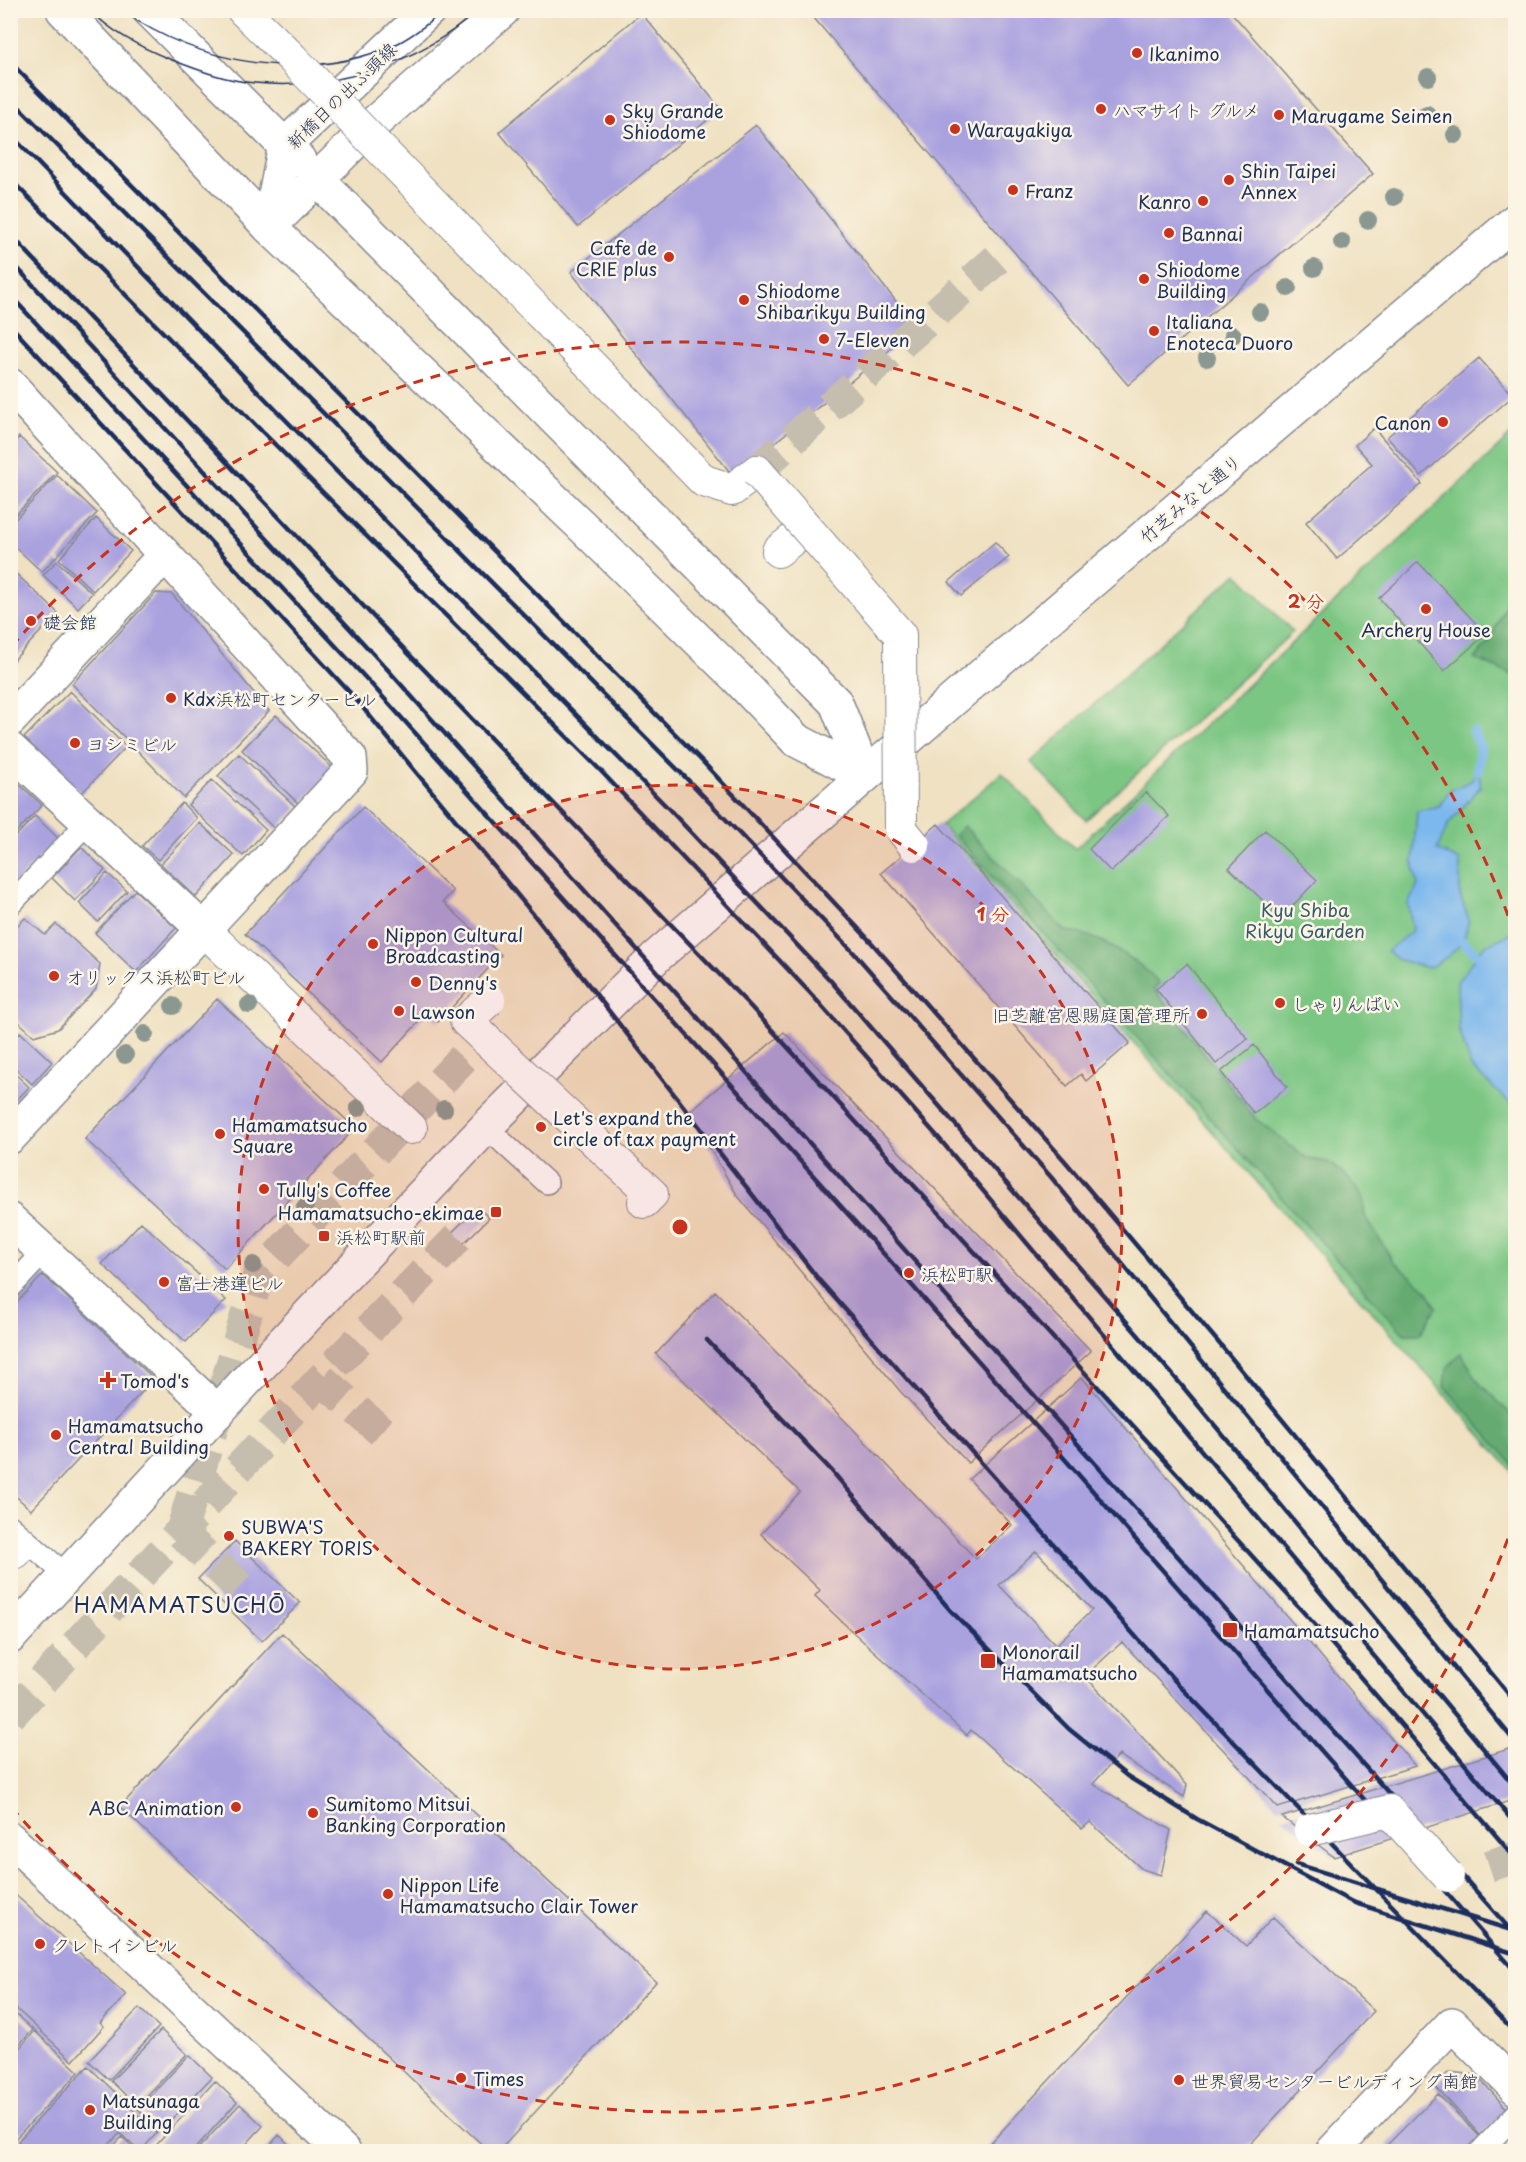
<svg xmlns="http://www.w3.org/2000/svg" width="1526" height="2162" font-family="'Playpen Sans','Klee One',sans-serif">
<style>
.green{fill:#7cc683;stroke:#4c7a70;stroke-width:1.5}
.forest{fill:#65ab71;stroke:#406d68;stroke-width:1.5}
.water{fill:#7bb7ed;stroke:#4b73a6;stroke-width:1.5}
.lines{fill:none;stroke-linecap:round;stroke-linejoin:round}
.stream{stroke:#7bb7ed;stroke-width:10}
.building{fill:#aaa2df;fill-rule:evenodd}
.pedestrian-tunnel{stroke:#c5bdad;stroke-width:32;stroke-dasharray:32 16;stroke-linecap:butt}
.service-casing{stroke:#858890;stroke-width:24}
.pedestrian-casing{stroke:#858890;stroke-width:34}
.minor-casing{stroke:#858890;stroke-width:36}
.tertiary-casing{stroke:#858890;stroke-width:36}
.secondary-casing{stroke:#858890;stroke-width:36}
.service{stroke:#fff;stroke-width:21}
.pedestrian{stroke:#fff;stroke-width:32}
.minor{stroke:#fff;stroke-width:33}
.tertiary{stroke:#fff;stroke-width:33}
.secondary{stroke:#fff;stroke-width:33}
.tram{stroke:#1b2f5e;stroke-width:1.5}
.rail{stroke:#1b2f5e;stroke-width:4.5}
.pedestrian-bridge-casing{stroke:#858890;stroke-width:34;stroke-linecap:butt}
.pedestrian-bridge{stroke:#fff;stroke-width:32}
.tree{fill:#8a9891}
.ring{fill:none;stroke:#c8321e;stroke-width:3;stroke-dasharray:10 8}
.poi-dot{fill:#c8321e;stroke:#fcf5e5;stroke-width:2}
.labels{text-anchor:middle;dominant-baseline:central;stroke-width:5;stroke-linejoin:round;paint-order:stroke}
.poi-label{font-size:18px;fill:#1b2f5e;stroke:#fcf5e5;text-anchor:start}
.street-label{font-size:18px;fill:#1b2f5e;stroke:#fcf5e5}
.park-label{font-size:18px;fill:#385c69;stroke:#fcf5e5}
.quarter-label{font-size:21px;letter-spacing:1.5px;fill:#1b2f5e;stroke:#fcf5e5}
.centre{fill:#c8321e;stroke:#fcf5e5;stroke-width:3}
.ring-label{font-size:18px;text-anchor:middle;font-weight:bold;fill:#c8321e;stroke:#fcf5e5;stroke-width:5;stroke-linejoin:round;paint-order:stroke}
</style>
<rect width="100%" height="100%" fill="#fcf5e5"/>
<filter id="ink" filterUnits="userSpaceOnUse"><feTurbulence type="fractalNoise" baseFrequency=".0167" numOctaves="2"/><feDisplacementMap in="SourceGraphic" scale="12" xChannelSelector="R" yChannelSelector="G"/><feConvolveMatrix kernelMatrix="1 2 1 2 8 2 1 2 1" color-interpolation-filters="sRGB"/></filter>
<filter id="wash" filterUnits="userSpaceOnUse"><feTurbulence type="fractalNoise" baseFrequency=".008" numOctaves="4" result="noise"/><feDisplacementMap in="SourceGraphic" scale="24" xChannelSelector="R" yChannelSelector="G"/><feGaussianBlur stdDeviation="1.35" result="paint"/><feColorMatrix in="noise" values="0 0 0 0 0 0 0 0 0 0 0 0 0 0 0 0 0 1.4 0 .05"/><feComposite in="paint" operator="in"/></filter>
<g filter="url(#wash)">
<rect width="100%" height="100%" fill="#efe1c1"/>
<path class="green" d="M1515,431V1474L941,825L1002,773L1075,849Z
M1237,573L1293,632L1086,820L1031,762Z"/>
<path class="forest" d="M1515,594V676L1475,659L1489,642L1507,601Z
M964,826L1065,931C1094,932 1140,961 1159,983L1154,989L1256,1119L1308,1159L1328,1162L1348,1178L1363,1196L1365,1216L1393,1261L1426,1289L1437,1307L1420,1334H1404L955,835Z
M1461,1353L1479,1383L1515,1418V1467L1445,1387L1447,1368Z"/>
<path class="water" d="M1478,771L1481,786L1448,825L1437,850L1460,861V896L1469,920L1463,942L1447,957L1429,968L1399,960L1387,951L1413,930L1408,904L1418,885L1413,862L1417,811L1439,806L1450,790L1471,781Z
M1515,932V1108L1471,1067L1459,1029L1457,982L1485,945Z"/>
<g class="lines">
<path class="stream" d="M1473,732L1480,748L1478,771
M1463,942L1478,955"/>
</g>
<g id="blocks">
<path class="building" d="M807,10H1229L1373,174L1128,385Z
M641,13L721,109L578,227L499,132Z
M756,125L917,328L733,476L571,272Z
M1479,358L1513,396L1421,476L1387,437Z
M1374,428L1422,484L1337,559L1306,522L1372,464L1355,445Z
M19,437L57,472L10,521V447Z
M57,475L97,513L42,572L10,542V525Z
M96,518L131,551L93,591L59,559Z
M995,542L1009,557L961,596L949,582Z
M57,561L92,593L78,608L43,575Z
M1418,562L1486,634L1444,671L1379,598Z
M10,568L58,613L10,664Z
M156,593L172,594L269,711L184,798L72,684Z
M70,691L126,747L81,794L24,738Z
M276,715L334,769L300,805L242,750Z
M239,754L297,808L276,830L218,776Z
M10,776L42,805L10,839Z
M212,780L266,830L243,856L188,805Z
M1146,792L1169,816L1111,872L1089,849Z
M182,803L197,818L158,860L142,846Z
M363,807L453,891L443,902L501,955L438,1022L428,1012L382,1062L245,934Z
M35,816L58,838L15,884L10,881V842Z
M200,823L234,855L196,897L161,864Z
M938,824L1130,1043L1086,1081L1081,1074L1067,1086L881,873Z
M1265,830L1317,880L1281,918L1229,868Z
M81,847L105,870L75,901L52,878Z
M107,873L127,891L98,922L79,903Z
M135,890L176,928L136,972L95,933Z
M25,918L45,935L56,924L100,964L96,989L58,1029L34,1036L10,1014V933Z
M1187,964L1248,1039L1216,1064L1156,989Z
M217,999L355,1128L225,1269L85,1139Z
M20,1032L52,1062L32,1084L10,1063V1042Z
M784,1032L1091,1351L968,1463L900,1391L737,1195L689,1112Z
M1254,1045L1287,1087L1254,1114L1221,1072Z
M10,1069L29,1087L10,1107Z
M478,1207L489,1218L449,1258L438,1246Z
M141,1222L226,1300L186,1342L102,1264Z
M43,1275L154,1379L31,1510L10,1491V1309Z
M715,1291L855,1431L976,1559L1012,1525L969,1479L1082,1377L1415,1766L1278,1808L1122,1642L1085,1676L1187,1785L1184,1797L1119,1755L1093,1784L1171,1830L1161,1875L1142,1869L1090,1822L1082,1829L971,1730L967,1735L855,1634L815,1596L820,1590L761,1534L800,1492L656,1354ZM1036,1551L1092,1610L1056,1645L999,1585Z
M235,1541L300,1603L262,1641L198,1579Z
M282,1633L656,1982L498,2152H490L120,1807Z
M1516,1747V1799L1334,1857L1282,1817Z
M10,1890L126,1995L100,2023L104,2026L73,2061L10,2003Z
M1207,1911L1246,1946L1273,1917L1374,2011L1243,2152H986L984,2150Z
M139,2008L159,2027L109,2080L89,2061Z
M10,2009L33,2030L10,2054Z
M161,2030L187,2054L137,2106L111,2081Z
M35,2031L79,2072L14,2140L10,2136V2058Z
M189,2055L212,2077L160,2131L138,2109Z
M88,2066L157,2133L140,2152L120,2133L102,2152H29L18,2141Z
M1449,2072L1476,2075L1509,2111L1481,2136L1435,2086Z
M215,2081L237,2102L192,2152H150Z
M1438,2094L1481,2138L1468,2152H1393L1387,2145Z
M240,2104L263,2126L239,2152H195Z
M279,2135L297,2152H264Z
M122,2137L137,2152H108Z"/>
</g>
</g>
<g filter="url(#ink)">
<use href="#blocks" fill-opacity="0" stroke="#858890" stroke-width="1.5"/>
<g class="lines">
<path class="pedestrian-tunnel" d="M757,471L1007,250
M321,1379L383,1433
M183,1526L258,1276L465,1056L459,1047
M181,1533L251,1597
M10,1716L321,1379L468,1227
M1489,1866L1516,1857"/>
<g class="service-casing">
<path id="service" d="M10,905L88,822
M486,1127L547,1183
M10,1288L44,1252
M10,1526L67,1576
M1480,2152L1516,2114"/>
</g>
<g class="pedestrian-casing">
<path id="pedestrian" d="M243,10L290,56
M539,312L704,481L732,490L757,471
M778,551L806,529
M203,929L411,1128
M616,1161L652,1194L644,1202
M10,1546L16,1552"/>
</g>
<g class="minor-casing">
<path id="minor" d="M10,385L350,758L351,771L10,1137
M10,720L165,555
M10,749L203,929
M10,1220L218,1412
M10,1839L344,2152
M1332,2152L1452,2024L1516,2088"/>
</g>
<g class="tertiary-casing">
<path id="tertiary" d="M317,179L836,703L865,776
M269,227L586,530L737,678L796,740L865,776
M10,1637L246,1381L486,1127L656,957L962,692L1516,220"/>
</g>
<g class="secondary-casing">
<path id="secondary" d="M63,10L269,227L373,124L503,10
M149,10L299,160
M269,227L285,145L429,10"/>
</g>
<use href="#service" class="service"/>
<use href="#pedestrian" class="pedestrian"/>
<use href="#minor" class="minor"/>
<use href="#tertiary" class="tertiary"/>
<use href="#secondary" class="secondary"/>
<path class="tram" d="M90,10C111,32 144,49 172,60C198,70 227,81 255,83C336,91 418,63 479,10
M121,10C199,65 308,84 396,44C414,36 430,21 446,10"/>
<path class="rail" d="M10,62L703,762L871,942L1065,1161L1229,1355L1516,1703
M10,98L689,781L854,953L1051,1177L1516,1743
M10,134L277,411L668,808L830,980L1178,1381L1516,1788
M10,179L599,769L812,995L937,1136L1516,1825
M10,234L406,651L751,1007L1326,1637L1516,1859
M10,260L389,671L1516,1936
M10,295L373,686L909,1282L1516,1972
M10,325L354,697L538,920L819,1280L1176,1682L1516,2034
M707,1340L831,1470L951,1611L1069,1729L1127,1776L1197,1819L1352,1902L1516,1954
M1296,1864L1508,1929"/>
<g class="pedestrian-bridge-casing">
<path id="pedestrian-bridge" d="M290,56L539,312
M757,471L900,635L901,829L914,845
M489,1000L466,1021L616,1161
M1310,1830L1389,1811L1448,1876"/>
</g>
<use href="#pedestrian-bridge" class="pedestrian-bridge"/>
</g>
<g class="tree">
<circle cx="1428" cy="77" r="9"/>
<circle cx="1427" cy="114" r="9"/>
<circle cx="1455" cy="135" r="9"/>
<circle cx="1394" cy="197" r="9"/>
<circle cx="1368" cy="220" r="9"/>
<circle cx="1342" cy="242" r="9"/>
<circle cx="1314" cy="268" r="9"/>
<circle cx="1288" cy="288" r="9"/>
<circle cx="1260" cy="312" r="9"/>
<circle cx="1233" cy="335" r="9"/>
<circle cx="1207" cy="358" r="9"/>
<circle cx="249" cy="1005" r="9"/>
<circle cx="173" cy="1006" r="9"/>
<circle cx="145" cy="1034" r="9"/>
<circle cx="125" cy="1055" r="9"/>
<circle cx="358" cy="1108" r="9"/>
<circle cx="444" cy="1109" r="9"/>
<circle cx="305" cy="1207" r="9"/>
<circle cx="253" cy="1265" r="9"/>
</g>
</g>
<circle cx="680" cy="1227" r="442" fill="#c8321e" fill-opacity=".12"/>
<g class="ring">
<circle cx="680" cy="1227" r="442"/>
<path d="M1514 1522A885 885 0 0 1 12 1808M12 646A885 885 0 0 1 1514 932"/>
</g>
<g class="poi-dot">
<circle cx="1137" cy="53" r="6"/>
<circle cx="1101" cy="109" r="6"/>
<circle cx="1279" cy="115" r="6"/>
<circle cx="610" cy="120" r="6"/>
<circle cx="955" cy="129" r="6"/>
<circle cx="1229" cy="180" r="6"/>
<circle cx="1013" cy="190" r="6"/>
<circle cx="1203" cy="201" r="6"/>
<circle cx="1169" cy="233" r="6"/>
<circle cx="669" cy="257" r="6"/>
<circle cx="1144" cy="279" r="6"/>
<circle cx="744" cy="300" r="6"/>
<circle cx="1154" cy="331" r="6"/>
<circle cx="824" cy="339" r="6"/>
<circle cx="1443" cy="422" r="6"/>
<circle cx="1426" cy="609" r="6"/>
<circle cx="31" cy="621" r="6"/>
<circle cx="171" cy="698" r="6"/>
<circle cx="75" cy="743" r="6"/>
<circle cx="373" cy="944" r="6"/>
<circle cx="54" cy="976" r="6"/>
<circle cx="416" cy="982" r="6"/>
<circle cx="1280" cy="1003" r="6"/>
<circle cx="399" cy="1011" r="6"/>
<circle cx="1202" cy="1014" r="6"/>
<circle cx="541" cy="1127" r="6"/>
<circle cx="220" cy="1134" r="6"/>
<circle cx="264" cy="1189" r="6"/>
<rect x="490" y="1206" width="12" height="12" rx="3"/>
<rect x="318" y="1230" width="12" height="12" rx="3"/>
<circle cx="909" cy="1273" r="6"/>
<circle cx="164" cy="1282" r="6"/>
<path d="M105 1371h6v6h6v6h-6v6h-6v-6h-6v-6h6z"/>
<circle cx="56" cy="1435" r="6"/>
<circle cx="229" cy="1536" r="6"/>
<rect x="1222" y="1622" width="16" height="16" rx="3"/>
<rect x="980" y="1653" width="16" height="16" rx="3"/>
<circle cx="236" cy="1807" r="6"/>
<circle cx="313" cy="1813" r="6"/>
<circle cx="388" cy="1894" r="6"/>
<circle cx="40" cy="1944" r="6"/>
<circle cx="461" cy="2078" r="6"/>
<circle cx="1179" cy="2080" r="6"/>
<circle cx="90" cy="2110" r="6"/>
</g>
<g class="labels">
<g class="poi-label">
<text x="1149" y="53">Ikanimo</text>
<text x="1113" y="109">ハマサイト グルメ</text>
<text x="622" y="110">Sky Grande<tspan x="622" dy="21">Shiodome</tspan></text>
<text x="1291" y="115">Marugame Seimen</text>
<text x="967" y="129">Warayakiya</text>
<text x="1241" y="170">Shin Taipei<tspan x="1241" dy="21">Annex</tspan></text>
<text x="1025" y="190">Franz</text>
<text x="1191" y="201" text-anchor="end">Kanro</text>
<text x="1181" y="233">Bannai</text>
<text x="657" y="247" text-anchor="end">Cafe de<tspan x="657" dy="21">CRIE plus</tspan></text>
<text x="1156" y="269">Shiodome<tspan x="1156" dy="21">Building</tspan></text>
<text x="756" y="290">Shiodome<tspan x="756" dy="21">Shibarikyu Building</tspan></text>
<text x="1166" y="321">Italiana<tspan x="1166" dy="21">Enoteca Duoro</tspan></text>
<text x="836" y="339">7-Eleven</text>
<text x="1431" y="422" text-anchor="end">Canon</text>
<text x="43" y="621">礎会館</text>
<text x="1426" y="629" text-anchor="middle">Archery House</text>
<text x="183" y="698">Kdx浜松町センタービル</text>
<text x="87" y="743">ヨシミビル</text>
<text x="385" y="934">Nippon Cultural<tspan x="385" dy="21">Broadcasting</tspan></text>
<text x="66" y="976">オリックス浜松町ビル</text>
<text x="428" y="982">Denny's</text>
<text x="1292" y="1003">しゃりんばい</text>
<text x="411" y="1011">Lawson</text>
<text x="1190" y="1014" text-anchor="end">旧芝離宮恩賜庭園管理所</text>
<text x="553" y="1117">Let's expand the<tspan x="553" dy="21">circle of tax payment</tspan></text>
<text x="232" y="1124">Hamamatsucho<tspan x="232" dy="21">Square</tspan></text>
<text x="276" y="1189">Tully's Coffee</text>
<text x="484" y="1212" text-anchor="end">Hamamatsucho-ekimae</text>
<text x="336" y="1236">浜松町駅前</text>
<text x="921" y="1273">浜松町駅</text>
<text x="176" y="1282">富士港運ビル</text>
<text x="120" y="1380">Tomod's</text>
<text x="68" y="1425">Hamamatsucho<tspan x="68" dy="21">Central Building</tspan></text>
<text x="241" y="1526">SUBWA'S<tspan x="241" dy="21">BAKERY TORIS</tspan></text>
<text x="1244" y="1630">Hamamatsucho</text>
<text x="1002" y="1651">Monorail<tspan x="1002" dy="21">Hamamatsucho</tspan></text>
<text x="325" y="1803">Sumitomo Mitsui<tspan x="325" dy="21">Banking Corporation</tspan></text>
<text x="224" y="1807" text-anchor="end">ABC Animation</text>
<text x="400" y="1884">Nippon Life<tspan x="400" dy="21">Hamamatsucho Clair Tower</tspan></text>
<text x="52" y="1944">クレトイシビル</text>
<text x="473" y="2078">Times</text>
<text x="1191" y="2080">世界貿易センタービルディング南館</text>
<text x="102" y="2100">Matsunaga<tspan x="102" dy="21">Building</tspan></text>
</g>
<g class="street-label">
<text transform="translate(341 95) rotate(-44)">新橋日の出ふ頭線</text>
<text transform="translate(1190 498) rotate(-40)">竹芝みなと通り</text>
</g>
<g class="park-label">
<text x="1305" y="909">Kyu Shiba<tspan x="1305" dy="21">Rikyu Garden</tspan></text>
</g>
<g class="quarter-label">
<text x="180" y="1604">HAMAMATSUCHŌ</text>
</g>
</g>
<circle cx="680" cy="1227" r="9" class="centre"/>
<g class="ring-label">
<text x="1306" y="608">2 分</text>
<text x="993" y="921">1 分</text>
</g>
<rect width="1526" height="2162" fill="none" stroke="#fcf5e5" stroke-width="36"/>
</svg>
